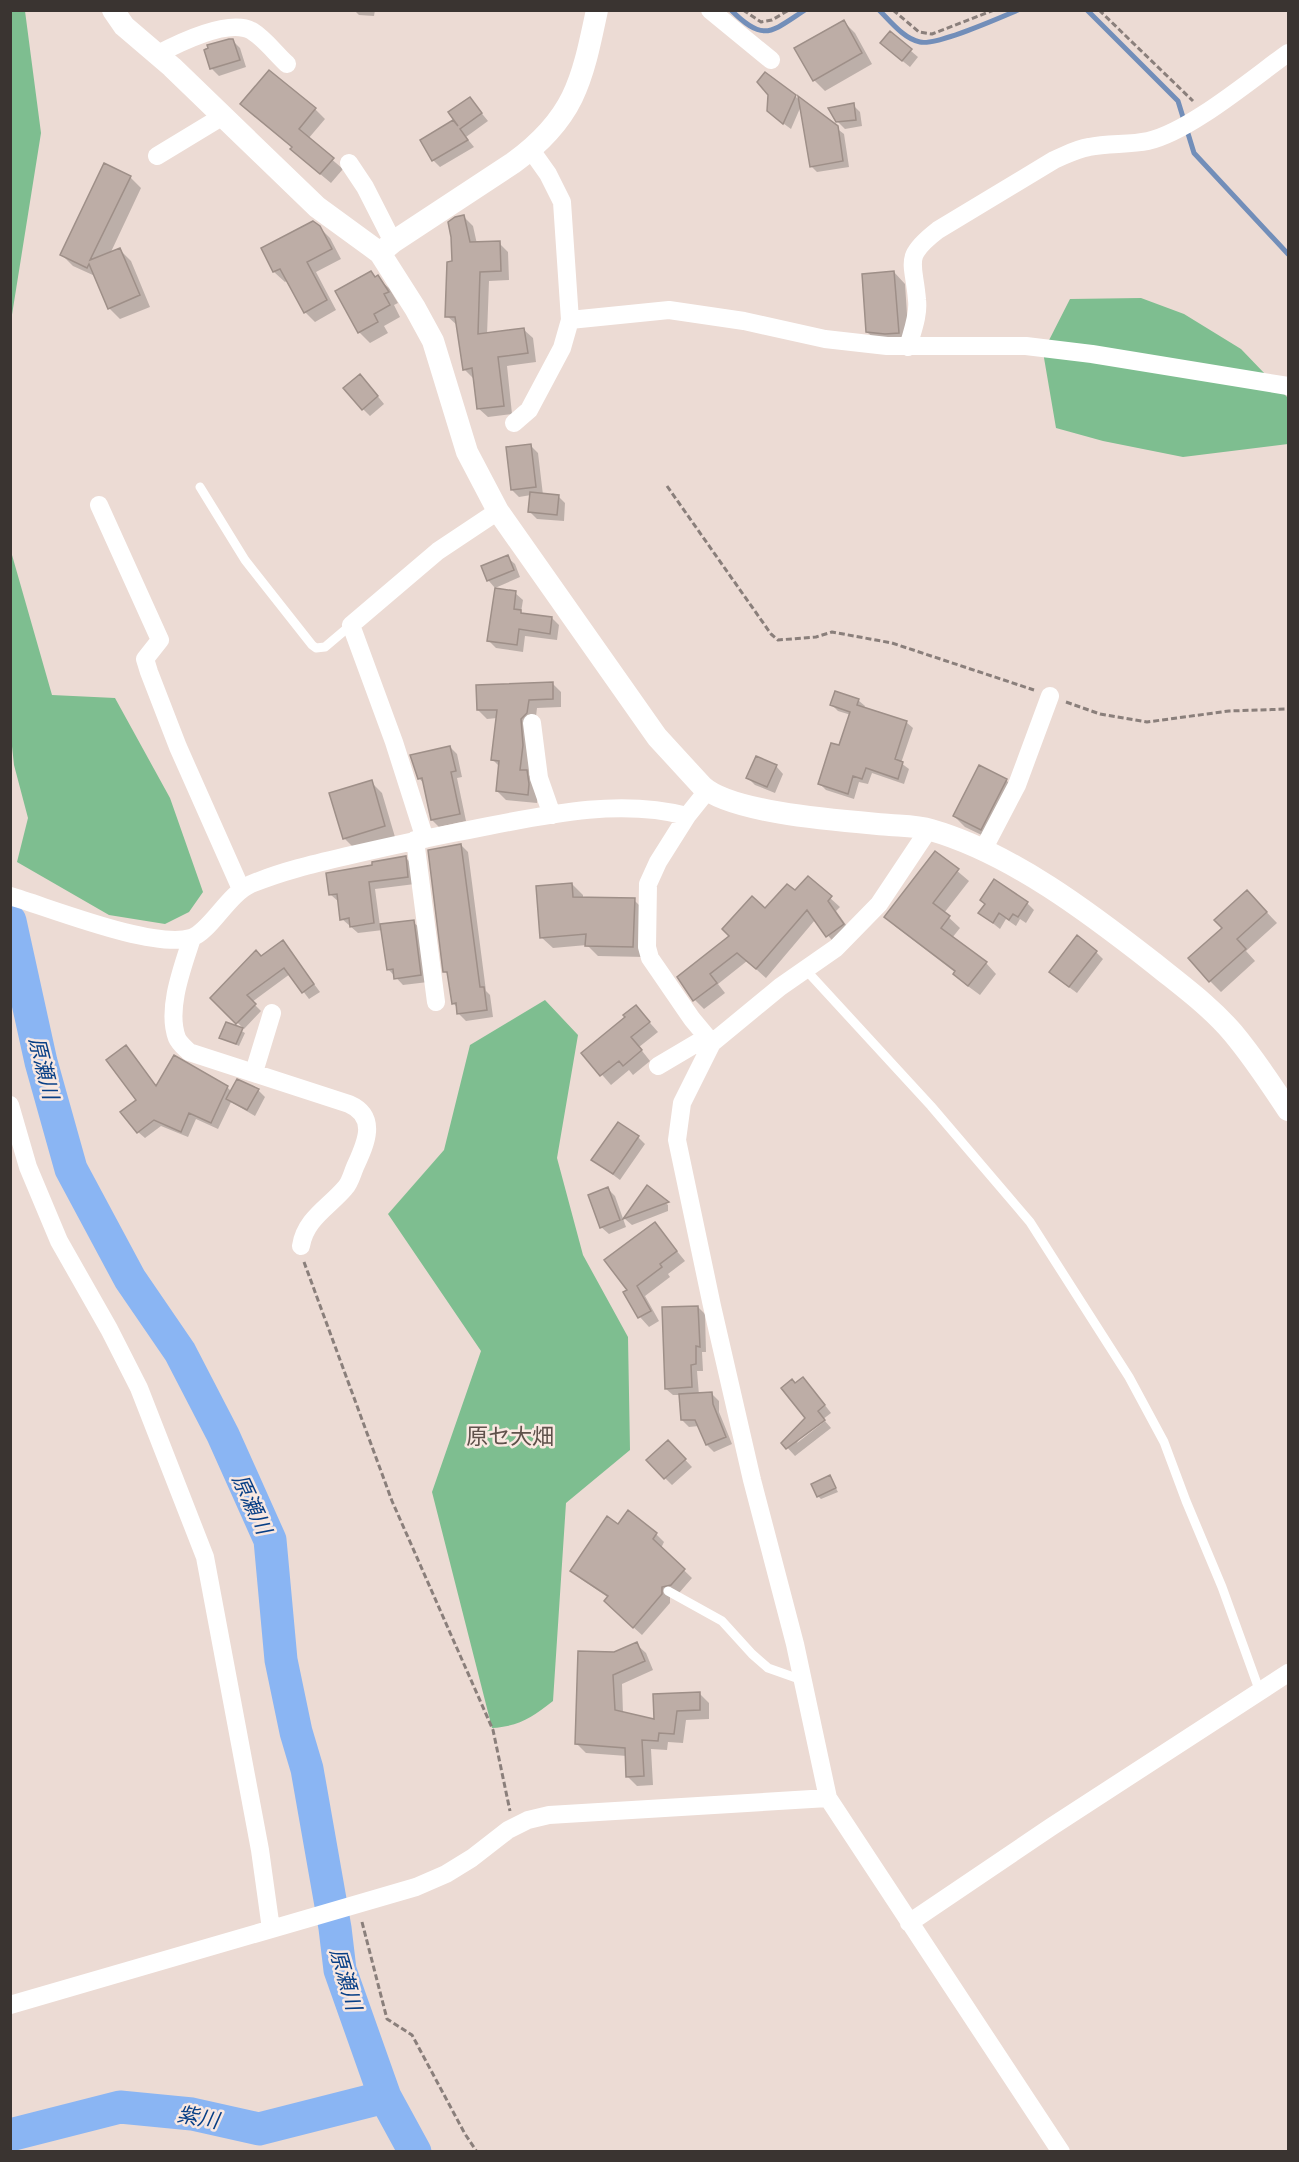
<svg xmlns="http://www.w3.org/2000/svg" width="1299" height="2162" font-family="'Zilla Slab','Noto Sans JP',serif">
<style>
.green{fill:#7ebe90}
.shadow{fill:#0003}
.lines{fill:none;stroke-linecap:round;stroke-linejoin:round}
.stream{stroke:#728eb9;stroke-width:5}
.river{stroke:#8ab5f3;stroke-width:33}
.building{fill:#bdada6;stroke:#9e8f88;stroke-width:1.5}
.path{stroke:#8a7f7b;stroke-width:3;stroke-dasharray:6 3;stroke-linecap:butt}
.service{stroke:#fff;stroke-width:9}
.minor{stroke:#fff;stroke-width:18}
.tertiary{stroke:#fff;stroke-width:22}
.labels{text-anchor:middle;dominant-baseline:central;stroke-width:5;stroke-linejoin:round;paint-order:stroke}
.water-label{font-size:21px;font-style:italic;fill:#083f86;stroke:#f9e8e1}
.quarter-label{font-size:22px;fill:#5f514b;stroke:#f9e8e1}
</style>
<rect width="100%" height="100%" fill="#ecdbd4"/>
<path class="green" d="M25,11L41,133L11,321L10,11Z
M1141,298L1184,314L1241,349L1288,398V444L1183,457L1103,441L1056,428L1043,352L1070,299Z
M10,548L52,695L115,698L170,798L203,892L189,912L165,924L109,915L17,862L28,818L14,765L11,737Z
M545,1000L578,1035L557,1158L583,1255L628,1337L630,1450L566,1503L553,1701C531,1718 520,1726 492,1728L432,1492L481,1351L388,1214L444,1150L470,1045Z"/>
<path class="shadow" d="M354,10H375L374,16L359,15Z
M844,22L855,33L872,64L825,91L814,80Z
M890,33L918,57L910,67L889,50Z
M233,41L240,48L246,67L219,76L212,69L206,50Z
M766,74L844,134L849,167L817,172L811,166L801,106L791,129L776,118L769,95Z
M470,99L488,121L466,137L474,147L440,167L433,160L422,141L458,128Z
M853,105L860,112L862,126L845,129L838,122Z
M315,109L325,119L308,139L343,169L331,183L302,159L293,148L252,114Z
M105,165L130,177L141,188L110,254L120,250L131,261L150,307L120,319L109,308L95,276L73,266L62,255Z
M464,217L473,226L477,244L499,243L508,252L509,280L489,281L487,335L523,329L533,338L536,362L507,366L512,414L488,417L478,408L473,378L464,369L458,326L447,316L454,263Z
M319,227L330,238L341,259L316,272L336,310L315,322L305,312L288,280L285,282L274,272L263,249Z
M894,272L905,284L909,344L879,343L867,332Z
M371,273L389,288L398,303L394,305L400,317L384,326L388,333L370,343L359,332Z
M367,383L384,404L370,416L363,409Z
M531,446L538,453L543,495L558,496L565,503L564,521L537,519L530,512L531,495L519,497L512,490Z
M507,557L515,564L520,577L495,588L488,580Z
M515,593L523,600L521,612L523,615L552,618L559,625L557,640L525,636L523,652L496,648L489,641Z
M552,683L561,692V707L537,708L529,775L535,781L538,794L537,803L506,800L497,791L500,767L492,759L497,718L487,719L478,710Z
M858,700L865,706L864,708L906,722L913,728L901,763L909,769L904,784L872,773L868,784L859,782L854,799L826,790L819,783L840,747L851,715L838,711L832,705Z
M450,747L457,754L462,777L457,778L466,821L439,827L432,820L424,784L419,778Z
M776,766L783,774L775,793L755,785L748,778Z
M1006,780L1017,791L992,840L965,827L954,816Z
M371,782L382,793L395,837L355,849L344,838Z
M461,845L468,852L486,991L490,995L493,1017L466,1021L459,1014L458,1008L453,1003L449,975L445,971Z
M936,853L969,881L944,913L960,928L952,938L986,963L996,974L980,995L965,984L956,973L896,927L886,917Z
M405,857L412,864L415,884L375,889L380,926L413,922L421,929L428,982L403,985L388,969L383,930L358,933L342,919L339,902L331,895L374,867Z
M808,878L840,907L836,911L852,933L836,945L815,920L766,978L747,961L718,984L725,993L704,1009L695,1000L679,977L765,911L795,893Z
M572,884L583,895V898L634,900L645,911L644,957L598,956L587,945L553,948L541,937Z
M1027,903L1034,910L1026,923L1020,919L1016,926L1006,919L1000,929L980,913Z
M1258,903L1277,923L1246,951L1255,961L1221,992L1210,981Z
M283,942L320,992L309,999L290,974L252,1002L261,1011L244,1029L212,998Z
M1096,952L1103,959L1077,993L1058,979Z
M636,1007L658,1032L639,1047L650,1061L633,1075L629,1070L611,1085L583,1053L627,1018Z
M227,1023L245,1033L239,1046L221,1037Z
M132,1054L157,1087H227L232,1092L258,1090L265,1097L255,1116L231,1102L218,1129L196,1119L188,1137L161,1126L145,1138L138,1132V1100Z
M638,1137L645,1144L620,1180L593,1160Z
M648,1188L668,1205V1211L632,1225L625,1219Z
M608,1189L615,1196L626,1227L609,1234L601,1227Z
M655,1224L685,1261L668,1274L670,1277L645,1296L659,1321L649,1327L640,1317L626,1292L629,1290Z
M698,1307L705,1314L706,1352H702L703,1371H697L699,1395L712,1394L719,1401V1412L732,1444L714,1452L707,1445L699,1426L689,1427L682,1420L681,1395H673L666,1389Z
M795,1385L810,1386L831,1413L800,1437L797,1443L825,1421L831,1428L795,1456L783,1443L807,1418Z
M675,1449L692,1467L672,1485L665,1478Z
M830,1477L838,1492L821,1499L818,1496Z
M656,1534L664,1542L661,1548L692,1578L679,1593L670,1595V1603L642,1635L614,1610L609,1598L581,1579L572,1571Z
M636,1644L646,1653L653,1670L622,1684L623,1713L655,1721L699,1693L709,1703V1719L686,1720L683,1743L668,1742L667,1750L651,1749L653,1785L637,1786L628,1777L627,1756L586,1753L576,1743L615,1653Z"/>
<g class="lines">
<path class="stream" d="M731,10C764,43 771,32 805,10
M879,10C890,21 904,39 920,42C936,46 999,18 1018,10
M1087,10L1178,101L1194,153L1288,254"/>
<path class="river" d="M10,921L41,1062L71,1169L130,1279L180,1352L223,1435L270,1540L281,1660L296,1732L307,1769L335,1928L340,1970L385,2097L415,2152
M10,2135L120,2107L192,2114L259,2129L385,2097"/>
</g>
<path class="building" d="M844,20L862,53L813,81L794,48Z
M890,31L912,49L902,61L880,43Z
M229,39H233L240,60L210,69L204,50L208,48L207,45Z
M269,70L316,108L299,129L334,158L320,174L290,149L292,147L240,104Z
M765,72L796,95L783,124L767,111L768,95L757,82Z
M798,96L838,126L843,161L810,167Z
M470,97L482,113L460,129L468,140L432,161L420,140L453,120L458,126L448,112Z
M854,103L856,120L836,122L828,108Z
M104,163L131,176L90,260L120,248L140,295L108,309L89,264L87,268L60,255Z
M464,215L470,242L500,241L501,271L480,272L478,334L524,328L528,353L498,357L504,406L477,409L472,368L463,370L455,317H445L447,262L452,261L451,237L448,222L455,217Z
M313,221L320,226L332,249L307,262L327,300L304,313L280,269L273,272L261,248Z
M371,271L375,277L378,275L389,292L384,294L390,305L374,314L378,322L358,333L335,291Z
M894,271L899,333L885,334L866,332L862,274Z
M360,374L378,396L362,410L343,388Z
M531,444L536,487L511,490L506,447Z
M530,492L559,495L557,515L528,512Z
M508,555L514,570L487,581L481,566Z
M495,588L516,591L514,609L521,610V613L552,617L550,634L519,629L517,645L487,641Z
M553,682V699L529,700L527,713L521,719L523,745L520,770H527L529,784L528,795L496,791L499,761L491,760L497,710H477L476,685Z
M835,691L859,699L857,705L907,721L895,759L903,762L898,779L866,768L862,779L853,776L848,794L818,784L831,743L839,745L850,712L830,705Z
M450,746L456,771L451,772L460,814L431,820L422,778L418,779L410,755Z
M756,756L777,765L767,787L746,778Z
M979,765L1007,779L981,830L953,816Z
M372,780L385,826L343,839L329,793Z
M461,844L480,987H484L487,1010L457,1014L456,1003L452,1004L447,972H443L428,850Z
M935,851L959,869L933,903L950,916L941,928L987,962L968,986L953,974L955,971L884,917Z
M406,856L408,877L369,882L374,923L350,927L349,918L340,920L337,894L329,895L326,873L372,865V862Z
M808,876L832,896L828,901L844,924L826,937L807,910L756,969L737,953L710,974L717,983L693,1001L677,977L729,936L722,929L752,896L765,908L787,884L795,890Z
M994,879L1028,902L1018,917L1013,914L1009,920L999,913L993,923L978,913L985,904L980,900Z
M572,883L573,897L635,898L633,947L585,946L586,934L540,938L536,886Z
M1247,890L1267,912L1237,939L1246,949L1209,982L1188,958L1222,928L1214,920Z
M414,920L421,975L394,979L393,969L387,970L380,924Z
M1077,935L1097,951L1069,987L1049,972Z
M283,940L314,984L302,993L284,968L247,995L256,1004L236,1024L210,998L256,950L261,956Z
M636,1005L650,1022L631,1037L642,1050L623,1066L619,1061L600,1076L581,1053L625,1017L623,1015Z
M226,1022L243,1028L236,1044L219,1038Z
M126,1045L156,1086L174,1055L228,1086L211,1123L189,1113L181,1132L154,1120L137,1133L120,1112L136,1100L106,1060Z
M237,1079L259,1089L247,1110L226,1099Z
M618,1122L639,1136L613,1174L591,1160Z
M647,1185L669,1202L623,1219Z
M608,1187L620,1220L600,1228L588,1195Z
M655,1222L677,1251L660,1264L662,1267L637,1286L651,1311L638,1318L623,1292L627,1290L604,1260Z
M698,1306L700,1347L696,1346V1364L691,1365L692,1387L665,1389L662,1307Z
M803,1377L825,1405L818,1411L825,1420L786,1449L781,1443L805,1418L781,1388L792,1379L795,1383Z
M712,1392L713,1404L726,1437L706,1445L695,1420H681L679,1394Z
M668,1440L686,1459L664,1479L646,1460Z
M830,1475L836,1488L817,1497L811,1484Z
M628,1510L657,1533L653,1539L685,1569L671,1585L662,1587V1594L633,1628L604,1601L608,1596L570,1571L607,1516L618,1524Z
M637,1642L645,1661L613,1675L615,1710L654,1719L653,1694L700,1692V1710L677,1711L674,1734L659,1733L658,1741L642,1740L644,1776L626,1777L625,1748L575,1744L578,1651L614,1652Z"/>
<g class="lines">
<path class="path" d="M743,10L761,22L772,20L789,10
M893,10L919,32L932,34L994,10
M1099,10L1193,101
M667,486L771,634L778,640L816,637L832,632L892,643L1034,690
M1066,702L1100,714L1147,722L1229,711L1288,709
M304,1262L392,1501L493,1730L510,1811
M362,1922L387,2019L412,2035L465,2134L477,2152"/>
<path class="service" d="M200,487L245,560L312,645L316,648L325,647L351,625
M805,969L931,1106L1030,1222L1129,1377L1164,1442L1186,1501L1222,1587L1260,1692
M668,1591L722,1621L752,1654L768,1668L802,1680"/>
<path class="minor" d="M710,10L771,60
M158,54C179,43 229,18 252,31C265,39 276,54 287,64
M157,156L223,116
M349,163L365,187L393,242
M570,320L669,310L744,321L825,339L887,346H1026L1092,354L1288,386
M908,347C912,332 919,315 917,300C914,261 902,258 938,230L1054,160C1066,155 1076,149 1089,147C1108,143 1129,145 1148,141C1189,132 1253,78 1288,53
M514,423L529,410L562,348L570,320L562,202L548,174L531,150
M99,505L160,640L145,659L149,672L178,747L241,889
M532,723L539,778L552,815
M707,791L687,816L658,862L648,884L647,947L650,958L659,971L692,1019L712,1043
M929,829L879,904L836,948L780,987L712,1043L682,1103L677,1140L712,1306L752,1480L795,1644L828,1798L1061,2152
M425,839L394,742L351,625L438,551L498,511
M415,840L436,1002
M983,850L1017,785L1050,696
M10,896C51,908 152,949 191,938C210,932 228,894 251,884C283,871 313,864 347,856C382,848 418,840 453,833C529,819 611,796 687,816
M192,938C183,966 166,1009 177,1038C179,1043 185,1048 189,1052L349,1104C379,1117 365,1145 355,1167C352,1174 350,1183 345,1188C329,1207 305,1219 301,1246
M658,1066L707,1037
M254,1072L272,1013
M10,1105L28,1167L59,1241L109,1329L139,1388L205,1557L260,1850L271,1929
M909,1923L1051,1827L1288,1673
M10,2005L416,1887L446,1874L472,1858L508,1830L528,1820L549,1815L828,1798"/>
<path class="tertiary" d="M113,10L124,26L172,67L317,207L380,253L415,308L433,341L467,452L498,511L657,737L702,786C732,814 847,821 890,825C903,826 918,826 931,830C1011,853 1090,913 1155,964C1182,986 1210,1006 1233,1033C1253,1057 1271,1084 1288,1110
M380,253L393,242L513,163C575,118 582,81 597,10"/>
</g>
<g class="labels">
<g class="water-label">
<text transform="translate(44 1068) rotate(76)">原瀬川</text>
<text transform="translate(252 1504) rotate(65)">原瀬川</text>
<text transform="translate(346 1979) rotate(74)">原瀬川</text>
<text transform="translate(198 2117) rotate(10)">紫川</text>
</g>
<g class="quarter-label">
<text x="510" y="1436">原セ大畑</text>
</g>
</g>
<rect width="1299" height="2162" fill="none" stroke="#3a3431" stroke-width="24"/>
</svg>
